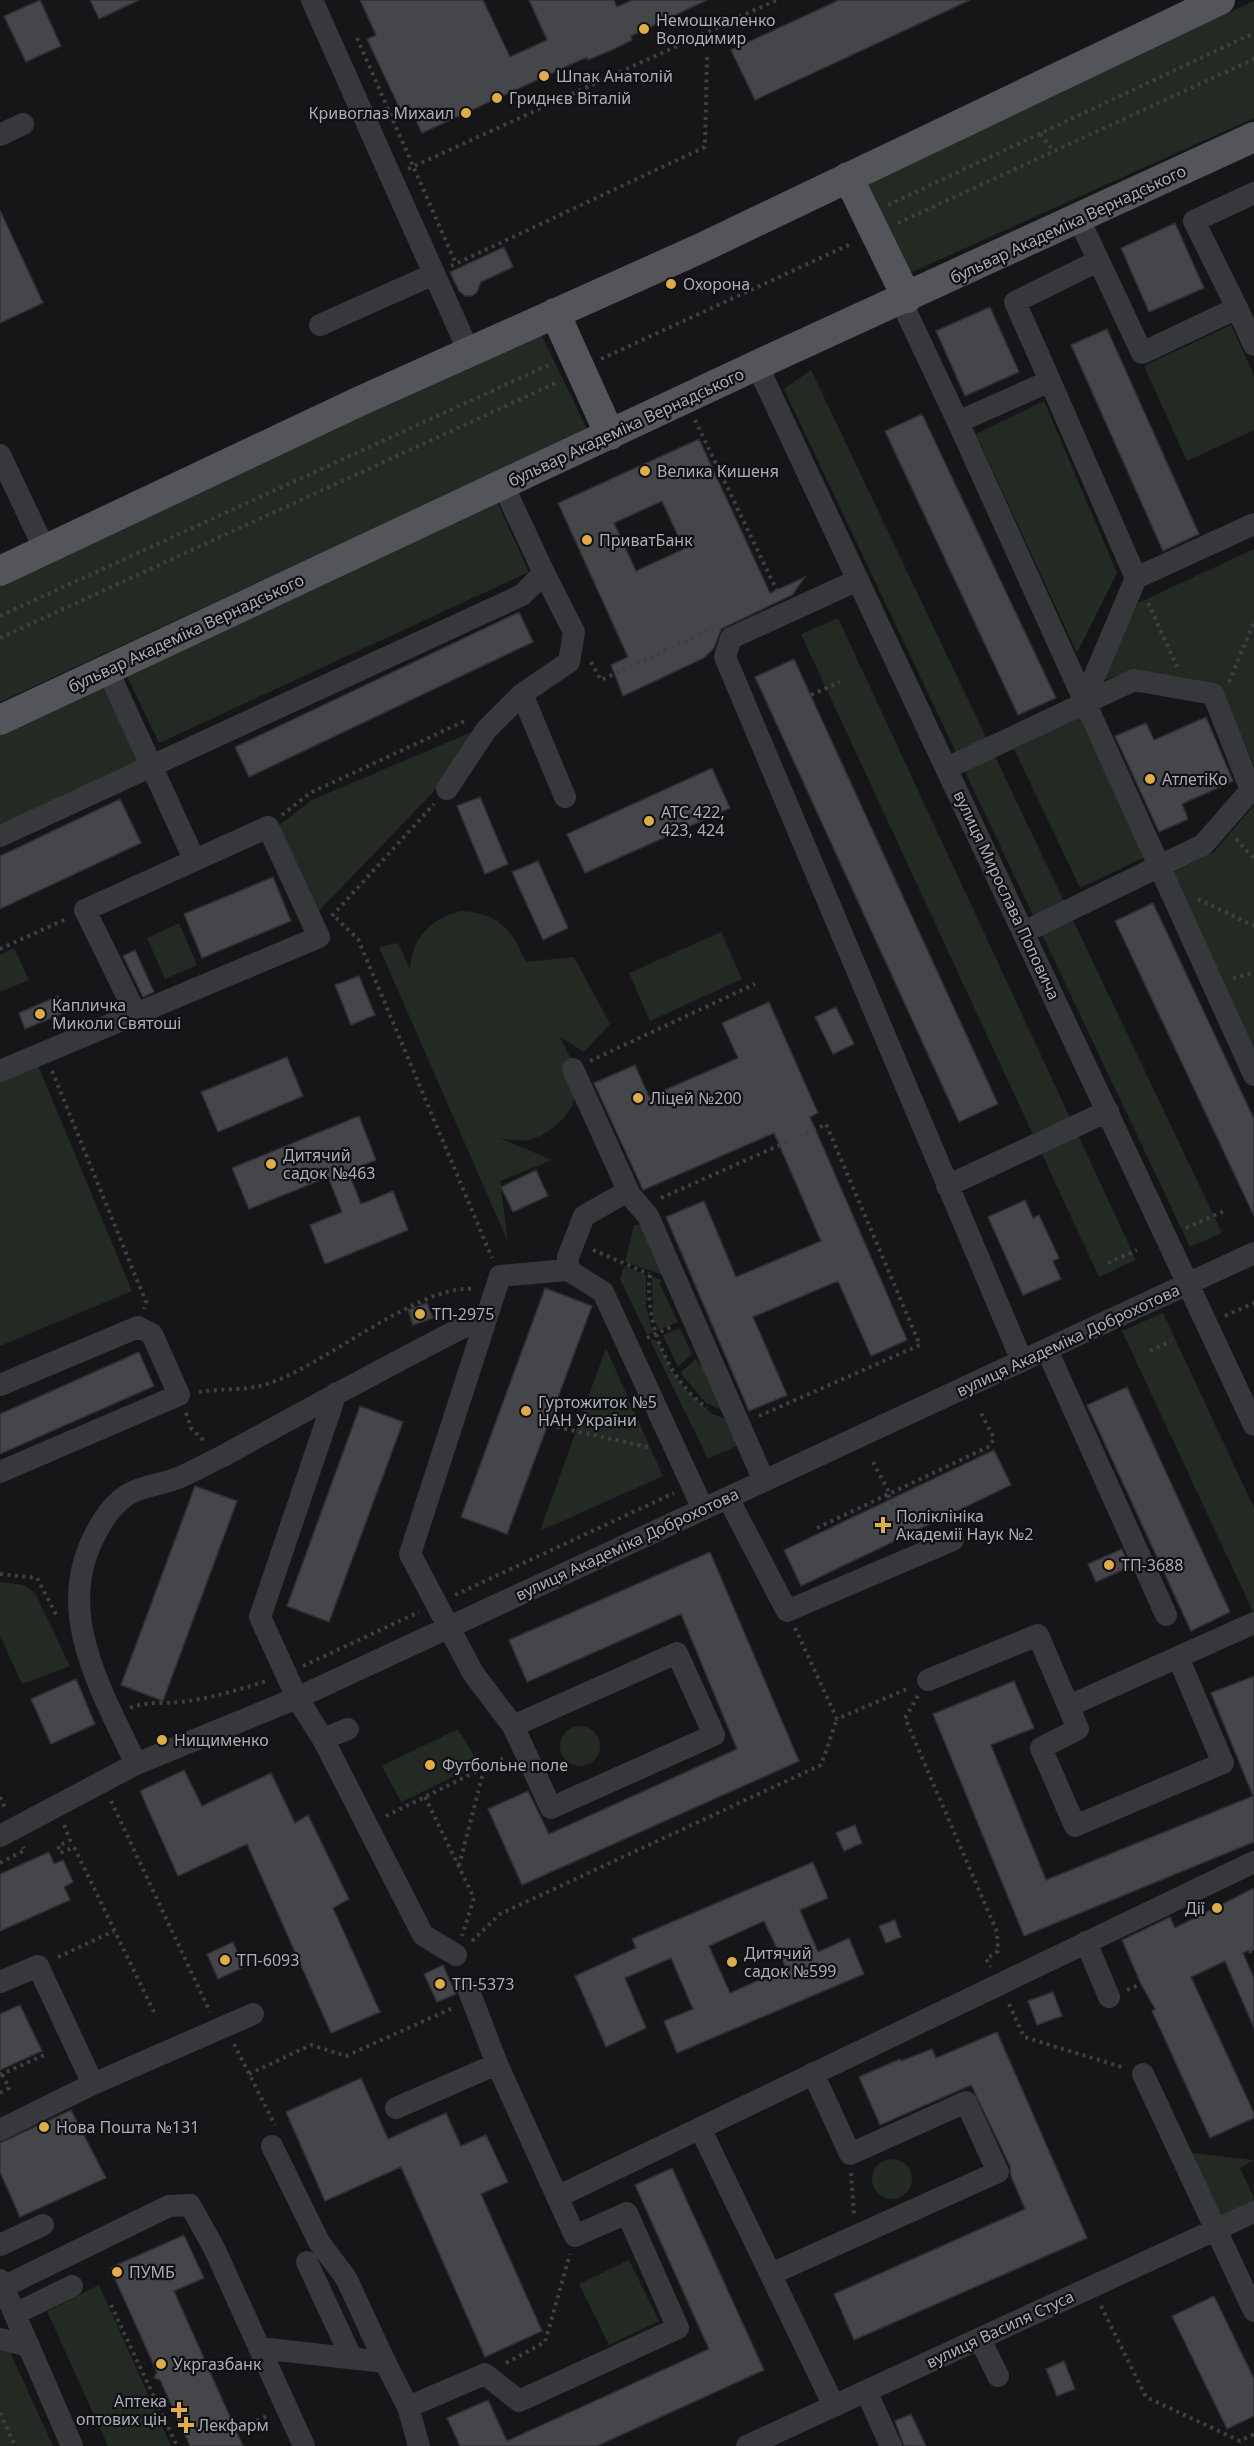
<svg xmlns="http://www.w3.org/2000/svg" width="1254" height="2446" font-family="'Noto Sans',sans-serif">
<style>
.green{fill:#232a23}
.building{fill:#45464a;stroke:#303034;stroke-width:1.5;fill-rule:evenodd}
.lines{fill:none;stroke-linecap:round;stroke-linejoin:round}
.path{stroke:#3e3f43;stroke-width:4;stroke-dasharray:3 4.5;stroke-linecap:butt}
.minor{stroke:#37383c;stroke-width:22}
.major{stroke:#54555b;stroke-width:30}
.poi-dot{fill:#e0ac46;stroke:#111113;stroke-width:2}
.labels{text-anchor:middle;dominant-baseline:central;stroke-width:4.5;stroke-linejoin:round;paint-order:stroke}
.poi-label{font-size:16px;fill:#a9adb6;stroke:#111113;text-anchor:start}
.street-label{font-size:16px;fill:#a9adb6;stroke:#111113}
</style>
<rect width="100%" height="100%" fill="#161618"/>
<path class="green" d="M1254,1V118L910,273L866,179Z
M1231,325L1254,375V430L1187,461L1144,366Z
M539,330L587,429L0,702V580Z
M811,370L1222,1233L1190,1247L784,389Z
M1044,401L1117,573L1077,653L976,434Z
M495,498L529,572L159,743L124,670Z
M1254,549V765L1219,686L1133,671L1101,681L1138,603Z
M838,618L1136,1260L1099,1277L801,634Z
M98,677L139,760L0,824V723Z
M1080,717L1147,856L1080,888L1014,749Z
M472,732L439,786L317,913L278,826L312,800Z
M1254,805V1058L1170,874L1214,852Z
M460,911C498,913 511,928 526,962L574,957L610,1024L584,1052L560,1037C565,1049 575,1063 577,1075C583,1103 557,1132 532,1139C522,1142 510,1140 500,1138L552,1160L500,1181L508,1242L379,947L398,943L410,969C412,937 431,919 460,911Z
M179,923L197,965L165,979L147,938Z
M721,932L742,979L650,1021L629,973Z
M14,948L29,980L0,992V955Z
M37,1063L132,1291L0,1346V1079Z
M644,1224L666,1276L625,1262L634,1225Z
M624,1266L646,1275V1307L653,1332L647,1335L620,1279Z
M652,1277L663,1281L659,1283L678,1322L659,1330L653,1318Z
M1163,1313L1254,1508V1614L1122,1331Z
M680,1328L692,1354L678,1367L663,1335Z
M653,1339L658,1341L671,1369L686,1390L711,1413L726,1419L745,1442L708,1459L650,1340Z
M606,1348L663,1476L540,1531Z
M696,1359L719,1387L733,1415L706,1403L682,1375L681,1372Z
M0,1582L24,1585L35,1593L70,1666L22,1684L0,1636Z
M560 1746a20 20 0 1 1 40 0a20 20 0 1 1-40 0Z
M458,1729L479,1764L401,1802L382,1766Z
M1183,2152L1254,2160L1240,2168L1254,2198V2204L1223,2218Z
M872 2179a20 20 0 1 1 40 0a20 20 0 1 1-40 0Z
M629,2260L659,2321L609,2345L579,2284Z
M99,2285L171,2446H108L47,2311Z
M0,2330L53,2446H0Z"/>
<path class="building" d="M40,0L61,46L26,62L4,16Z
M90,0H139L99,19Z
M360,0H483L510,57L547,40L529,0H614L617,7L632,0H707L631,36L632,40L614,49L588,60L587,57L422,133L409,105L400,109L367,39L376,35Z
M839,0H970L755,100L731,50Z
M0,210L43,303L0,323Z
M1175,223L1204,288L1149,312L1121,248Z
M504,247L513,267L481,282L477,292L472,296H465L459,291L450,272Z
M990,307L1019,372L965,396L936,331Z
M1107,329L1199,534L1163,551L1071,345Z
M922,414L1056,698L1018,715L885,431Z
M699,439L770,593L805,577L792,595L721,629L714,648L704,658L623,696L611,665L628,657L558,503ZM662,501L684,549L636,571L614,523Z
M519,612L533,642L249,777L235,747Z
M794,659L998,1104L959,1122L755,677Z
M1206,717L1233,781L1182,804L1188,819L1159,832L1115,736L1146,723L1154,740Z
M712,768L730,808L585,873L567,834Z
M480,797L508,864L485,874L457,806Z
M120,799L141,843L0,909V856Z
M538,861L568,928L543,940L512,872Z
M273,877L291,921L202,958L184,914Z
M1153,903L1254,1119V1216L1115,921Z
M135,950L154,992L143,997L123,956Z
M359,976L375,1015L351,1025L335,985Z
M58,996L66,1012L25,1029L19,1013Z
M769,1002L818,1113L810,1117L907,1340L871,1356L838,1281L753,1317L787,1395L749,1411L666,1217L704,1201L736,1277L821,1241L774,1133L643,1190L594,1083L635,1065L649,1097L738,1058L722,1023Z
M836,1007L854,1044L833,1054L815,1017Z
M287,1057L303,1096L218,1132L201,1092Z
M359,1116L376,1160L348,1171L361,1204L393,1191L408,1230L325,1264L310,1225L342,1212L328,1177L249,1209L232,1168Z
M536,1170L548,1196L513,1212L501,1187Z
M1025,1200L1033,1218L1039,1215L1059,1258L1053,1261L1061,1279L1023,1295L988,1217Z
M545,1288L592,1306L507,1534L461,1517Z
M427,1303L433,1318L413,1325L408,1310Z
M139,1352L154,1386L0,1454V1414Z
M1127,1387L1230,1612L1191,1631L1087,1405Z
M360,1406L403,1422L329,1622L287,1606Z
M994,1450L1011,1485L801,1586L784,1550Z
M195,1486L237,1501L163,1701L121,1685Z
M1122,1549L1129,1567L1096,1582L1088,1564Z
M710,1552L799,1761L522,1885L488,1809L528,1791L549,1834L737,1749L681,1614L527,1682L509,1640Z
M1254,1676V1842L1024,1936L933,1714L1014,1681L1034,1728L991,1745L1046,1880L1253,1796L1211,1693Z
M76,1679L95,1724L51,1744L31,1699Z
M184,1770L202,1806L271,1773L295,1823L308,1815L349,1899L333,1908L380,2012L331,2033L247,1844L178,1876L140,1791Z
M855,1825L862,1843L844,1851L836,1833Z
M49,1852L54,1864L63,1860L73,1882L64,1887L70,1900L0,1931V1874Z
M813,1862L828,1898L800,1910L818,1952L849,1938L864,1974L677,2053L664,2021L693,2009L671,1958L625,1978L646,2028L606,2047L575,1976L636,1948L632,1939ZM764,1921L786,1968L730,1993L709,1946Z
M1254,1888V1948L1243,1953L1254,1978V2028L1225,1961L1191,1977L1254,2113V2118L1210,2138L1152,2011L1155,2009L1141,1984L1122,1940L1170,1917L1175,1928Z
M895,1920L901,1937L886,1943L879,1926Z
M233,1942L244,1967L218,1979L207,1954Z
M443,1965L456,1994L437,2002L424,1974Z
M1053,1992L1062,2016L1037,2025L1028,2001Z
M20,2005L42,2051L0,2070V2014Z
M997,2032L1087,2238L854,2340L834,2294L1025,2209L1011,2176L1010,2166L971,2085L880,2125L859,2077L900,2059L901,2061L932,2049L936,2058Z
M361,2078L388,2139L446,2113L461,2146L486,2135L508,2182L481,2194L542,2331L485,2357L401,2167L325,2201L286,2112Z
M71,2110L106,2178L20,2217L0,2172V2143Z
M672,2168L764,2370L597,2446H460L447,2418L488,2400L507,2441L709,2349L635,2185Z
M184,2235L204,2278L174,2291L243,2446H190L160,2380L154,2378L157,2372L110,2268Z
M1214,2296L1254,2379V2416L1227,2429L1172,2316Z
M1064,2361L1075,2389L1057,2396L1046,2369Z
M911,2414L926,2446H904L895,2421Z"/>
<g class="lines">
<path class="path" d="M739,17L777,0
M357,38L456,264
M1040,134L1054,151
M408,169L725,24
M888,205L1254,33
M898,223L1254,59
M451,266L705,147L707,56
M601,359L853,243
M695,420L779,595
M1148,603L1177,667
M0,616L553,363
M0,638L558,382
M591,662L601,680L712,629
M1229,682L1254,622
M811,695L840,682
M282,815L310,793L467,720
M1236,839L1254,859
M1198,899L1254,926
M332,916L434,804
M336,918L358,939L492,1258
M0,949L68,918
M1233,978L1254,973
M590,1061L755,984
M52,1071L146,1302L144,1309
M661,1198L791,1140
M1186,1228L1224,1211
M593,1250L649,1274
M1108,1263L1137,1250
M650,1275C644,1322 668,1380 707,1408
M1225,1316L1254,1303
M647,1338L673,1326
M1150,1351L1171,1341
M199,1392C220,1388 247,1391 267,1384C324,1366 419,1284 473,1289
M186,1413L191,1428L204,1441
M759,1416L920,1345L826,1124L801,1136
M557,1427L652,1448
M873,1462L890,1494
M888,1495L894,1506L901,1503
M817,1528L990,1446L994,1438L980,1411
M0,1574L37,1578L58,1618
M455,1595L674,1493
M795,1628L837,1719L909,1688
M303,1666L419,1612
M918,1696L905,1718L997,1932L998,1951L986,1959L991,1967
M130,1708C147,1701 162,1704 180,1702C208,1699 239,1690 266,1681
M0,1797L6,1810
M425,1797L474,1898L462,1936
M111,1801L210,2012
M386,1816L506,1757
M64,1825L70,1840L58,1846L60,1853L74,1847L154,2012
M0,1863L25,1850L23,1847
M459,1866L484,1769
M472,1941L500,1914L821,1765L837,1719
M1254,1948L1248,1951L1254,1952
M58,1957L114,1931
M1127,1990L1141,1984
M1009,2004L1024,2037L1125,2068
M234,2044L275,2125
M249,2074L311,2045L346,2056L455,2007
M0,2075L44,2055
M0,2093L9,2088L2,2074
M851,2173L854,2214
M111,2305L177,2446
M1101,2306L1146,2397L1240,2441L1254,2434
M506,2363L545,2342L570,2254
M0,2413L15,2446
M236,2430L269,2415"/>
<path class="minor" d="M312,0L469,352
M0,135L23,124
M1079,219L1142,353L1237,308L1194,221L1254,193
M901,301L958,422L1050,381L1015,302L1098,261
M1237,308L1254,345
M320,325L434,274
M757,365L1254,1425
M1050,381L1136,578L1084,701
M958,422L1254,1075
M0,455L45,550
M1136,578L1254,524
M858,580L731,638L725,657L1022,1361
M107,669L194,859
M522,694L565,797
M947,768L1134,680L1213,694L1251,790L1203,845L1024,932
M447,789L486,730L522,694L569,662L574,632L544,573
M268,827L319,937L136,1014L85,910Z
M0,836L522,595L544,573L503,485
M573,1069L630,1195L648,1216L764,1481
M0,1071L136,1014
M947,1186L1108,1111
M568,1270V1257L584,1216L628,1191
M1047,1350L1166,1615
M0,1385L138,1327L152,1334L179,1395L0,1472
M336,1393L260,1617L297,1698L323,1739L423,1935L456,1955
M728,1498L787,1611L953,1540
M928,1680L1038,1635L1078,1729L1041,1748L1075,1826L1223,1763L1178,1657
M1069,1706L1254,1623
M513,1726L677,1653L714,1735L551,1808L513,1726L473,1673L410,1554L500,1276L568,1270L603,1292L703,1509
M323,1739L348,1729
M136,1764C103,1693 54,1614 94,1537C102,1520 111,1506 127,1495C143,1485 161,1485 178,1478C193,1472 208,1463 223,1456C310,1408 398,1360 487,1315
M0,1836L136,1764L297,1698L1254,1253
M1086,1942L1109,1997
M0,1982L38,1966L93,2084
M1143,2074L1254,2311
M396,2108L497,2064
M700,2128L834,2406
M0,2130L93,2084L253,2014
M272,2146L319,2242L346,2278L385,2362
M557,2197L1254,1862
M0,2245L43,2225
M307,2262L351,2357
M771,2274L998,2172L966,2102L850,2154L813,2073
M0,2280L72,2446
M3,2287L169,2206L190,2205L214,2248L304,2446
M15,2314L72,2286
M0,2339L29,2346
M980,2339L998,2376
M259,2348L385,2362L408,2407L419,2446
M866,2391L891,2446
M408,2407L485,2374L519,2401L678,2328L627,2213L575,2236L497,2064L469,1991
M747,2446L1254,2212"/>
<path class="major" d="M848,177L907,298
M555,313L610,435
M0,571L360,401L699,249L1220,0
M0,720L757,365L1254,137"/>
</g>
<g class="poi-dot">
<circle cx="644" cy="29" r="6"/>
<circle cx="544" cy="76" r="6"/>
<circle cx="497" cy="98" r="6"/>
<circle cx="466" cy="113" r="6"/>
<circle cx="671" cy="284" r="6"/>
<circle cx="645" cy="471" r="6"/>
<circle cx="587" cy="540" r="6"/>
<circle cx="1150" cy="779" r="6"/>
<circle cx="649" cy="821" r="6"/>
<circle cx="40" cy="1014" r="6"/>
<circle cx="638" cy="1098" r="6"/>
<circle cx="271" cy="1164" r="6"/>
<circle cx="420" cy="1314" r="6"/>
<circle cx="526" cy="1411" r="6"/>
<path d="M880 1516h6v6h6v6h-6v6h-6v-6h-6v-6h6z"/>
<circle cx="1109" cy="1565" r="6"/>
<circle cx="162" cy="1740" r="6"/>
<circle cx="430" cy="1765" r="6"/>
<circle cx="1217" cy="1908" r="6"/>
<circle cx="225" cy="1960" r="6"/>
<circle cx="732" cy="1962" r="6"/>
<circle cx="440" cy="1984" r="6"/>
<circle cx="44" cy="2127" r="6"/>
<circle cx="117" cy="2272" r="6"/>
<circle cx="161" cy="2364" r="6"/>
<path d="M176 2401h6v6h6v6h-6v6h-6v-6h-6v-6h6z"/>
<path d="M183 2416h6v6h6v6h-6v6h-6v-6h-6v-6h6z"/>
</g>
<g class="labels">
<g class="poi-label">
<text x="656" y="20">Немошкаленко<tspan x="656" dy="18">Володимир</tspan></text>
<text x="556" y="76">Шпак Анатолій</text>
<text x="509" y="98">Гриднєв Віталій</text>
<text x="454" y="113" text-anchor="end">Кривоглаз Михаил</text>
<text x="683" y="284">Охорона</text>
<text x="657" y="471">Велика Кишеня</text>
<text x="599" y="540">ПриватБанк</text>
<text x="1162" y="779">АтлетіКо</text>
<text x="661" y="812">АТС 422,<tspan x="661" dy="18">423, 424</tspan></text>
<text x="52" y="1005">Капличка<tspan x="52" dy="18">Миколи Святоші</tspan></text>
<text x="650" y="1098">Ліцей №200</text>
<text x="283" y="1155">Дитячий<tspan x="283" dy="18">садок №463</tspan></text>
<text x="432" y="1314">ТП-2975</text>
<text x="538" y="1402">Гуртожиток №5<tspan x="538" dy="18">НАН України</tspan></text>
<text x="896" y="1516">Поліклініка<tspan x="896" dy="18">Академії Наук №2</tspan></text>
<text x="1121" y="1565">ТП-3688</text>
<text x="174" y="1740">Нищименко</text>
<text x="442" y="1765">Футбольне поле</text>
<text x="1205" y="1908" text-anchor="end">Дії</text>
<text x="744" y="1953">Дитячий<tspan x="744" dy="18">садок №599</tspan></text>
<text x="237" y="1960">ТП-6093</text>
<text x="452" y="1984">ТП-5373</text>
<text x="56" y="2127">Нова Пошта №131</text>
<text x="129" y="2272">ПУМБ</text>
<text x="173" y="2364">Укргазбанк</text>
<text x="167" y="2401" text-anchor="end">Аптека<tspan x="167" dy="18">оптових цін</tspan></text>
<text x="198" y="2425">Лекфарм</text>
</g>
<g class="street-label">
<text transform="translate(1068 224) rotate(-25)">бульвар Академіка Вернадського</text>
<text transform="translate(626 427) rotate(-25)">бульвар Академіка Вернадського</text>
<text transform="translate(186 633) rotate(-25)">бульвар Академіка Вернадського</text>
<text transform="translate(1007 895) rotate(65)">вулиця Мирослава Поповича</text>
<text transform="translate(1068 1340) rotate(-25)">вулиця Академіка Доброхотова</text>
<text transform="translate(627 1544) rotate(-25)">вулиця Академіка Доброхотова</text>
<text transform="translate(1000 2329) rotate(-25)">вулиця Василя Стуса</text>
</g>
</g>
</svg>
